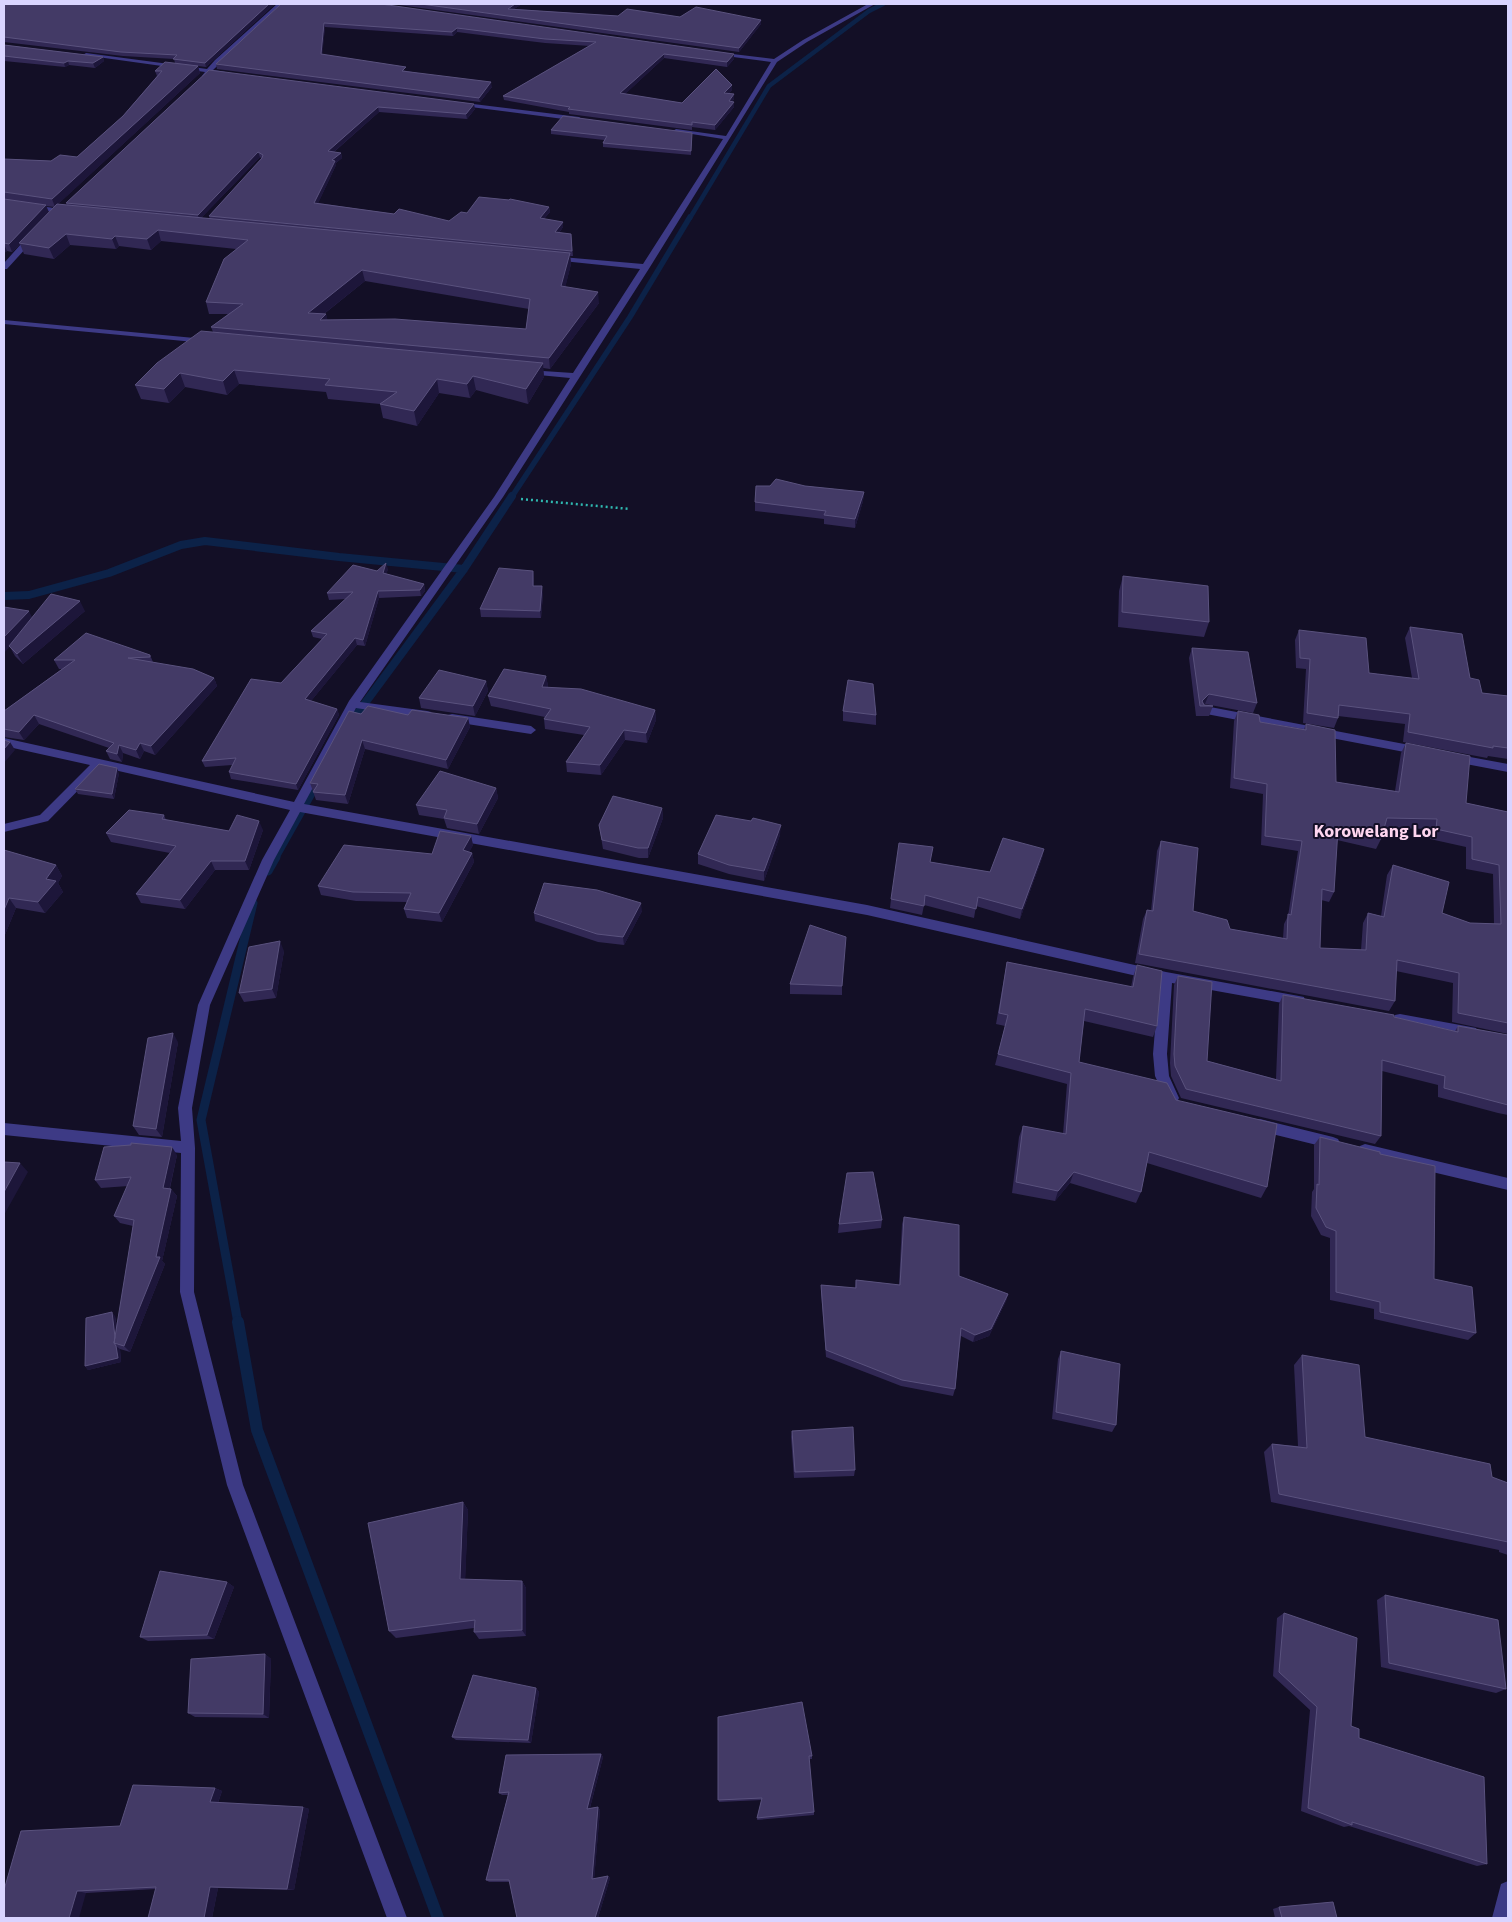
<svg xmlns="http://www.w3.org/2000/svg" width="1512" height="1922" font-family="'Source Sans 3',sans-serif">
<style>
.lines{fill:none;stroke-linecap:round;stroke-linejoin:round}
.stream-far4{stroke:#0c2248;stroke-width:4.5}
.stream-far3{stroke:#0c2248;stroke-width:5.5}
.stream-far2{stroke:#0c2248;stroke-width:8}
.stream-far1{stroke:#0c2248;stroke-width:9}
.stream{stroke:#0c2248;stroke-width:12}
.path{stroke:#2fb8b0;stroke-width:2.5;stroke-dasharray:2 3;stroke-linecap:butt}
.minor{fill:#3d3a85;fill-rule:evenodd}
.wall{fill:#312854;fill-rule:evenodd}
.shaded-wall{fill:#1d163a}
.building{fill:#433a66;stroke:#5a527e;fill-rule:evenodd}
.labels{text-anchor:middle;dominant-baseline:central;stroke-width:4;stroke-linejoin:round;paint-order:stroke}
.quarter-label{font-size:18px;font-weight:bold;fill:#ffd6f0;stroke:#130f26}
</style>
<rect width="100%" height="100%" fill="#130f26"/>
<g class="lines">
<path class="stream-far4" d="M690,218L769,86L869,11L883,4"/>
<path class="stream-far3" d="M511,498L630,317L690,217"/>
<path class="stream-far2" d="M4,596L29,595L109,573L181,545L205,541L339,557L464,569
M351,722L464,569L512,496
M275,858L318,782"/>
<path class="stream-far1" d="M268,871L276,857
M238,1323L201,1120L253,903"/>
<path class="stream" d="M238,1322L257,1430L438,1918"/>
<path class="path" d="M521,499L630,509"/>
<path class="minor" d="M277,4H283L213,70L226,72V74L211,73L205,78L202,76L205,72L83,55L86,53L207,69L215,60Z
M868,4H875L807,42L777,62L650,267L503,497L360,702L427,711L431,712L432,715L431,718L427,719L356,708L304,804L867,905L1166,972L1299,996L1304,997L1305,1001L1304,1005L1299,1006L1172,983L1167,1054L1169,1076L1179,1098L1177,1102L1172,1104L1167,1102L1155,1076L1153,1054L1159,981L867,915L300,812L274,860L210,1005L192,1108L195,1148L194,1292L243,1485L407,1918H387L227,1485L180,1292L181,1153L4,1135V1123L181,1141L178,1108L198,1005L262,860L290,810L101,767L48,821L4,832V824L40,815L90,765L4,746V738L294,802L349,701L494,497L570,378L528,374L524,372L528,370L573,373L640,269L553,260L549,258L550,256L643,264L723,139L673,131L676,129L726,136L771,62L718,55L716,52L774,59L803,40Z
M457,102L579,117L582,119L579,121L455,105V103Z
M4,201L68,210L72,212L68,214L4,205Z
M30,234L37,236L7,269H4V263Z
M4,320L205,339L209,341L205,343L4,324Z
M1205,706L1420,747L1425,751L1420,755L1201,713L1200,710Z
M452,714L531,726L536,730L531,734L448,721L447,718L448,715Z
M1454,754L1508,764V772L1450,761L1448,758Z
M1400,1014L1471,1027L1476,1028L1478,1032L1476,1036L1471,1037L1400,1024L1395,1023L1394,1019L1395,1015Z
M1260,1119L1333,1137L1338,1139L1340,1143L1338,1147L1333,1149L1260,1131L1255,1129L1253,1125L1255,1121Z
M1365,1144L1508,1178V1190L1365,1156L1360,1154L1358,1150L1360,1146Z
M1508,1881V1918H1492L1501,1884Z"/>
</g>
<path class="wall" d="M4,4H275L206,67L198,66L200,73L58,204L67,205L66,203L209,70L475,109L467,119L379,112L334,152L341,153L342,158L336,163V165L318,203L394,214L449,221L467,213L549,207L550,212L544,219L563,222V227L559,233L571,234L573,256H570L571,264L565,287L599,303L550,369L543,368L544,377L528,404L476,390L470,398L439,393L417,426L383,418L380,404L328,399L326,392L239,384L227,395L185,387L169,403L141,399L135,385L213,332L211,327L228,314H209L206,302L236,249L161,241L151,250L119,246L116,249L70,245L54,259L24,254L20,244L12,252L7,251L4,253V159L51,161L77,157L123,116L157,76L155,71L175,63L174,59L123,56L4,42ZM260,157L262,159L209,216L210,219L201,218ZM46,206L54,207L49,212ZM365,281L529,309L526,329L327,320L326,314H324Z
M281,4L734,54V59L727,67L664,58L625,94L682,103L732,85V90L728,94L734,99L732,102L734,107L715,130L692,127V130L569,114V112L504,100L503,96L590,46L545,43L457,32L453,36L325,27L322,54L407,71L492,87L480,102L217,69L216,64Z
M392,4H522L514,9L618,16L680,17L761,20V24L739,52Z
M4,45L103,57L104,61L95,68L69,65L65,67L4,61Z
M551,130L692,137L691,155L603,147V143L604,140L551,134Z
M805,486L864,492L863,501L855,528L824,524V519L755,511V502Z
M388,569L386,574L424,584L425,591L421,596L379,598L365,646L357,645L311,701L337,709L339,715L298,790L231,779L229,772L232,765L205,767L202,761L281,683L322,639L313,637L311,631L346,599L329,600L327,593L377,571Z
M1123,576L1209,622L1204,637L1118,627L1119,591Z
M534,578V586L543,594L541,618L481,617L480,609Z
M85,611L23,664L15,656L10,647L32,617Z
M1410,627L1470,678L1482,693L1508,696V759L1488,756L1487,758L1403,742L1405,724L1338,716V718L1334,728L1303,723L1306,669L1296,668L1295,640L1299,630L1369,673L1412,678L1405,638Z
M1192,648L1257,703L1253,713L1205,704L1204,705L1213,706L1209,716H1196L1189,658Z
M150,655L153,662L214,678L217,686L155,755L144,751L140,759L123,753L122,762L110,759L106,751L109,748L39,724L24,740L4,737V711L62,669H59L54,660Z
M546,676L548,686V688L655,710L656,720L647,743L625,740L601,775L567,772L566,762L584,735L545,729L544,719L545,717L491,706L488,696Z
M486,681L488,691L475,716L421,708L419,698Z
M843,711L876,715V725L843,721Z
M1238,711L1260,722L1304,729L1306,724L1336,782L1395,791L1401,753L1406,743L1466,803L1508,812V1034L1452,1022L1453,983L1396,971L1395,1001L1389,1011L1135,963L1143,919L1147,910L1151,911L1157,851L1161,841L1193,911L1230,929L1283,938L1284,924L1288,916L1298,851L1261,845L1263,794L1230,788L1234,721ZM1384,828L1431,829L1430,839L1466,847V869L1493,874L1494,924L1470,923L1442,913L1393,865L1387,875L1381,916L1368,913L1363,923L1361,950L1320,948L1321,900L1329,902L1334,892L1337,840L1376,849L1381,839Z
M361,714L408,715L468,718L470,727L448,769L365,749L348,804L316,800L310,783Z
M119,773L114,799L78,794L75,789Z
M496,788L498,798L479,834L447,828L444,819L419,815L416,805Z
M662,808L663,818L648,858H639L603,849L599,825Z
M164,815L166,820L229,831L263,830L249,870H215L185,909L141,903L136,894L170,853L111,842L106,833Z
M780,835L764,881L729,874L698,864V854Z
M471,836L473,845L469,852L472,853L474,862L442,922L407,918L404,909L407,902L356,901L321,895L318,886L432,854Z
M1044,849L1042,858L1020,919L976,906L974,918L924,905L922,915L890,908L891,899L930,862L990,872Z
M4,850L56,865L62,876L58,883L63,892L45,913L16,908L4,937Z
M642,911L624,945L598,942L535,921L534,913Z
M284,951L276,998L244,1002L239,993Z
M1007,962L1131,987L1133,977L1137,965L1157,1026L1153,1037L1084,1021L1079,1062L1176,1100L1267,1187L1261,1198L1147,1163L1141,1192L1136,1203L1070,1183L1055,1201L1012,1193L1019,1137L1023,1126L1063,1134L1067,1084L995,1065L1005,1026L996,1024L1005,973Z
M1178,976L1207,1061L1276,1079L1279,1004L1283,995L1394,1017L1455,1031L1458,1026L1508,1035V1115L1498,1113L1438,1097V1085L1382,1071L1381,1136L1375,1144L1181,1098L1171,1076L1170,1063L1174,985Z
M790,984L842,986V995L790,994Z
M178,1042L162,1137L139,1135L133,1126Z
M1320,1137L1380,1154L1434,1279L1476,1333L1468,1340L1374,1319V1309L1330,1300V1238L1321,1235L1311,1216L1312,1192L1314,1189V1145Z
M177,1155L170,1188L171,1189L177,1196L162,1261L165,1264L130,1352L120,1349L121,1362L88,1370L85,1366L115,1316L117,1327L133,1226L120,1223L114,1216L128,1186L101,1188L95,1180Z
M904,1217L959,1276L1008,1294L1006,1301L989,1336L973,1342L961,1336L955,1389L953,1396L901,1386L826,1357L821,1292V1285L855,1288L856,1280L899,1285L902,1224Z
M882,1220L881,1228L838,1233L839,1224Z
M1061,1351L1116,1425L1112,1432L1052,1419L1058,1359Z
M1302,1355L1365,1437L1508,1483V1555L1499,1552V1550L1271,1502L1264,1452L1272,1444L1298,1446L1294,1365Z
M792,1431L855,1470L854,1476L794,1478L791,1437Z
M463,1502L468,1510L465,1579L522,1581L526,1588V1636L479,1639L474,1632V1628L396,1638L389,1631Z
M227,1582L234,1587L214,1639L148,1641L140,1637Z
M1385,1595L1506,1689L1496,1693L1381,1667L1377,1600Z
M1284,1613L1359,1738L1487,1864L1477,1866L1349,1826L1344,1827L1301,1811L1310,1710L1273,1676L1277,1618Z
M265,1654L271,1659L269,1718L195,1717L188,1713Z
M536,1688L539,1692L531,1743L456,1740L452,1737Z
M718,1717L812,1756V1759H809L814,1812V1815L757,1820L762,1800L719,1802Z
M601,1754L603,1757L590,1808L598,1807L600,1810L594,1879L608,1876L610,1878L598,1918H517L510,1882H489L486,1880L508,1795H502L499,1793L506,1755Z
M215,1788L222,1791L218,1803L303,1807L309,1809L294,1890L218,1888L212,1918H148L156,1889L86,1893L4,1918L120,1826Z
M1279,1907L1337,1918H1275L1273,1909Z"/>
<path class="shaded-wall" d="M269,4H275L206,67L205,63Z
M515,4H522L508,13V9Z
M761,20V24L739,52V48Z
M324,23L325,27L322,59L321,54Z
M457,28V32L453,36L452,32Z
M664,54V58L621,98L620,93Z
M734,54V59L727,67V62Z
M103,57L104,61L95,68L93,63Z
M68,61L69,65L65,67L64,63Z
M198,66L200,73L55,207L52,199Z
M491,82L492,87L480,102L479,98Z
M732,85V90L724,98V93Z
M734,94V99L729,106V101Z
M734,102V107L715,130V125Z
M474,104L475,109L467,119L466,114Z
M378,107L379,112L329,156L328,151Z
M258,152L260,157L199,220L198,215Z
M341,153L342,158L336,163V165L316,208L314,203L332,160Z
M46,205L49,213L12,252L9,244Z
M549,207L550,212L540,223V218Z
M563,222V227L556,237L555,232Z
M158,230L161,241L151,250L147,239Z
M66,234L70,245L54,259L49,248Z
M115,236L119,246L116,249L112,239Z
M4,244L7,251L4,253Z
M570,253L571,264L563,297L561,286Z
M362,270L365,281L311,324L308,313Z
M598,292L599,303L550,369L549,358Z
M326,314L329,325L320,320Z
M543,363L544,377L528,404L526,389Z
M234,370L239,384L227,395L223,381Z
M180,373L185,387L169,403L164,389Z
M473,376L476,390L470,398L467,384Z
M437,379L439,393L417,426L414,411Z
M864,492L863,501L855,528V519Z
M386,563L388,569L385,580L383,573Z
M533,571L534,578V593L533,586Z
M424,584L425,591L421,596L420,590Z
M542,586L543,594L541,618L540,611Z
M378,591L379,598L365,646L363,640Z
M80,601L85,611L23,664L17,654Z
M29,611L34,621L4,653V637Z
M355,638L357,645L307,706L305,699Z
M546,676L548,686L544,697L542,687Z
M214,678L217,686L155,755L151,746Z
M486,681L488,691L475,716L473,706Z
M1209,694L1205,704L1203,706L1202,701Z
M337,709L339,715L298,790L296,784Z
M655,710L656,720L647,743L646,733Z
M34,715L39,724L24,740L19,732Z
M468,718L470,727L448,769L446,760Z
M624,730L625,740L601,775L600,765Z
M362,740L365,749L348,804L345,795Z
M10,742L15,750L4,763V749Z
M140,743L144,751L140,759L136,750Z
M119,745L123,753L122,762L117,754Z
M117,768L119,773L114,799L112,794Z
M496,788L498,798L479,834L477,824Z
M662,808L663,818L648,858V848Z
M259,821L263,830L249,870L245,861Z
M781,825L780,835L764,881V871Z
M471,836L473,845L466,859L463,850Z
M1044,849L1042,858L1020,919L1022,909Z
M472,853L474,862L442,922L439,913Z
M211,861L215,870L185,909L180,900Z
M56,865L62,876L58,883L63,892L45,913L38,902L46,879Z
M9,898L16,908L4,937V910Z
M641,903L642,911L624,945L623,937Z
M280,941L284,951L276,998L272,989Z
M173,1033L178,1042L162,1137L156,1129Z
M172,1147L177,1155L168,1195L163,1188Z
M20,1163L28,1172L4,1215V1192Z
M1074,1172L1070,1183L1055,1201L1058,1191Z
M171,1189L177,1196L162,1261L165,1264L130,1352L124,1346L156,1257Z
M1008,1294L1006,1301L989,1336L973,1342L975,1335Z
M112,1312L115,1316L119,1345L116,1344Z
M116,1346L120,1349L121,1362L88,1370L85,1366Z
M463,1502L468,1510L465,1586L460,1579Z
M522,1581L526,1588V1636L522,1630Z
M227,1582L234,1587L214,1639L207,1635Z
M265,1654L271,1659L269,1718L263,1714Z
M536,1688L539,1692L531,1743L528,1740Z
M601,1754L603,1757L589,1811L587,1809Z
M215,1788L222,1791L217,1805L210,1802Z
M303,1807L309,1809L294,1890L287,1889Z
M598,1807L600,1810L594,1881L592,1879Z
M608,1876L610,1878L598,1918H595Z
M210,1887L218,1888L212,1918H204Z
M77,1891L86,1893L79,1918H69Z"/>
<path class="building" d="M4,4H269L205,63L173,59L177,55L121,52L4,37Z
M281,4H381L734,54L727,62L664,54L620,93L682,103L716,69L732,85L724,93L734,94L729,101L734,102L715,125L692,122V125L568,109L570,107L503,96L596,42L545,39L457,28L452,32L324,23L321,54L406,67L402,71L491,82L479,98L216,64Z
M421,4H515L508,9L618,16L627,9L680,17L696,7L761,20L739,48Z
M4,45L103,57L93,63L68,61L64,63L4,56Z
M165,62L198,66L52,199L4,192V159L51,161L60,155L77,157L123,116L162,71H155Z
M209,70L474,104L466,114L378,107L328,151L341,153L332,160L335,161L314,203L394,214L399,209L449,221L461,212L467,213L479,197L509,200L510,199L549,207L540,218L563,222L555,232L571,234L572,251L209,216L262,158L263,155L258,152L198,215L66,203Z
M563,116L692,133L691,151L603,143L607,136L551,130Z
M4,199L46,205L9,244L4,243Z
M57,204L570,253L561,286L598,292L549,358L211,327L243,304L206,302L224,259L248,240L158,230L147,239L115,236L112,239L66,234L49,248L19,243ZM362,270L530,299L526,329L395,319L320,320L326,314L308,313Z
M201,331L543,363L526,389L473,376L467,384L437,379L414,411L380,404L397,392L325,385L330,379L234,370L223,381L180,373L164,389L135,385L157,363Z
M776,479L805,486L864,492L855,519L824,515L826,511L755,502L756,486H770Z
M386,563L383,573L424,584L420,590L378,591L363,640L355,638L305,699L337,709L296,784L229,772L236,758L202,761L251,679L281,683L327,634L311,631L353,592L327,593L353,565L377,571Z
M499,568L533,571V586H542L540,611L480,609Z
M1123,576L1208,586L1209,622L1122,612Z
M51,594L80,601L17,654L9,646Z
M4,607L29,611L4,637Z
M1410,627L1462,634L1470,678L1479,680L1482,693L1508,696V748L1493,746V748L1408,732L1410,714L1339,705L1338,718L1307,713L1310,659L1300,658L1299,630L1366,638L1369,673L1419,679Z
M86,633L150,655V657L128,658L193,669L214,678L151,746L140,743L136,750L119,745L117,754L106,751L114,743L34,715L19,732L4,729V711L75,660H54Z
M1192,648L1248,652L1257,703L1209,694L1202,701L1204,705L1213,706H1200Z
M504,669L546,676L542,687L581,689L655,710L646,733L624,730L600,765L566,762L590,727L544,719L551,709L488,696Z
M439,670L486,681L473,706L419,698Z
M848,680L873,684L876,715L843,711Z
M368,706L408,715L412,710L468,718L446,760L362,740L345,795L313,792L318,784L310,783L349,711L361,714Z
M1238,711L1259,715L1260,722L1306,730V724L1335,730L1336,782L1399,792L1406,743L1470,756L1466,803L1508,812V1023L1458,1013L1459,973L1397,960L1395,1001L1139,954L1147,910L1153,911L1161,841L1198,848L1193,911L1227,920L1230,929L1287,939L1288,914L1291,915L1302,841L1265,836L1267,784L1234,778ZM1387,818L1437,819L1436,829L1472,837V859L1499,865L1501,924L1470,923L1442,913L1449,882L1393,865L1384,917L1368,913L1366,950L1320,948L1322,889L1334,892L1338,829L1381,839Z
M4,740L10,742L4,749Z
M99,764L117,768L112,794L75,789Z
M440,771L496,788L477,824L444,818L447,810L416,805Z
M613,796L662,808L648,848H638L602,840L599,825Z
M129,810L164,815L162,819L229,831L237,815L259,821L245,861H211L180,900L136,894L176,846L106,833Z
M716,815L751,821L753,818L781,825L764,871L729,865L698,854Z
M440,831L471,836L463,850L472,853L439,913L404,909L411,893L353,892L318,886L344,845L432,854Z
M1003,838L1044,849L1022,909L978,897L976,909L925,895L924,906L891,899L899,843L933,847L930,862L990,872Z
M4,850L56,865L46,879L56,881L38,902L9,898L4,910Z
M544,883L597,890L641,903L623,937L597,934L534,913Z
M810,925L846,937L842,986L790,984Z
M280,941L272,989L239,993L249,947Z
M1007,962L1133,987L1137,965L1162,971L1157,1026L1085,1009L1079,1062L1167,1083L1176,1100L1277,1124L1267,1187L1149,1152L1141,1192L1074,1172L1058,1191L1016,1182L1023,1126L1066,1134L1071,1073L998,1054L1008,1015L999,1013Z
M1178,976L1212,982L1207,1061L1281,1081L1283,995L1394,1015V1017L1458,1032V1026L1508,1035V1105L1444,1088L1445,1076L1382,1060L1381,1136L1186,1089L1175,1066L1174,1054Z
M173,1033L156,1129L133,1126L148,1038Z
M1320,1137L1380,1152V1154L1435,1166L1434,1279L1472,1287L1476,1333L1380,1312V1302L1336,1292V1231L1326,1227L1316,1208L1317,1184L1319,1185Z
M131,1143L172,1147L163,1188L171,1189L156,1257H160L124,1346L114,1343L134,1220L114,1216L131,1177L95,1180L104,1147L131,1145Z
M4,1162L20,1163L4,1192Z
M873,1172L882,1220L839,1224L847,1173Z
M904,1217L959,1225V1276L1008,1294L991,1329L975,1335L961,1328L955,1389L902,1380L826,1350L821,1285L856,1288V1280L900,1285Z
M112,1312L115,1337L114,1343L116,1346L118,1358L85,1366L86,1318Z
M1061,1351L1120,1364L1116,1425L1056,1412Z
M1302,1355L1359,1365L1365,1437L1490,1464L1492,1477L1508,1483V1542L1279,1494L1272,1444L1307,1448Z
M853,1427L855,1470L795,1472L792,1431Z
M463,1502L460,1579L522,1581V1630L474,1632L475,1620L389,1631L368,1523Z
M160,1571L227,1582L207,1635L140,1637Z
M1385,1595L1498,1620L1506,1689L1389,1663Z
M1284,1613L1357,1638L1351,1726L1359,1729V1738L1484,1777L1487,1864L1352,1822V1825L1308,1808L1317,1707L1279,1672Z
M265,1654L263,1714L188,1713L191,1659Z
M473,1675L536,1688L528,1740L452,1737Z
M802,1702L812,1756H809L814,1812L757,1818L762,1798L718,1800V1717Z
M601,1754L587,1809L598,1807L592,1879L608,1876L595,1918H517L509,1880H486L509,1792L499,1793L506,1755Z
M133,1785L215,1788L210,1802L303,1807L287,1889L210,1887L204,1918H148L156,1887L77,1891L69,1918H4V1890L21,1831L120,1826Z
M1333,1902L1337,1918H1282L1279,1907Z"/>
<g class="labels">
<g class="quarter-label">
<text x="1376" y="831">Korowelang Lor</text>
</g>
</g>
<rect width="1512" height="1922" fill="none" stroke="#d9d4ff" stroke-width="10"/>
</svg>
